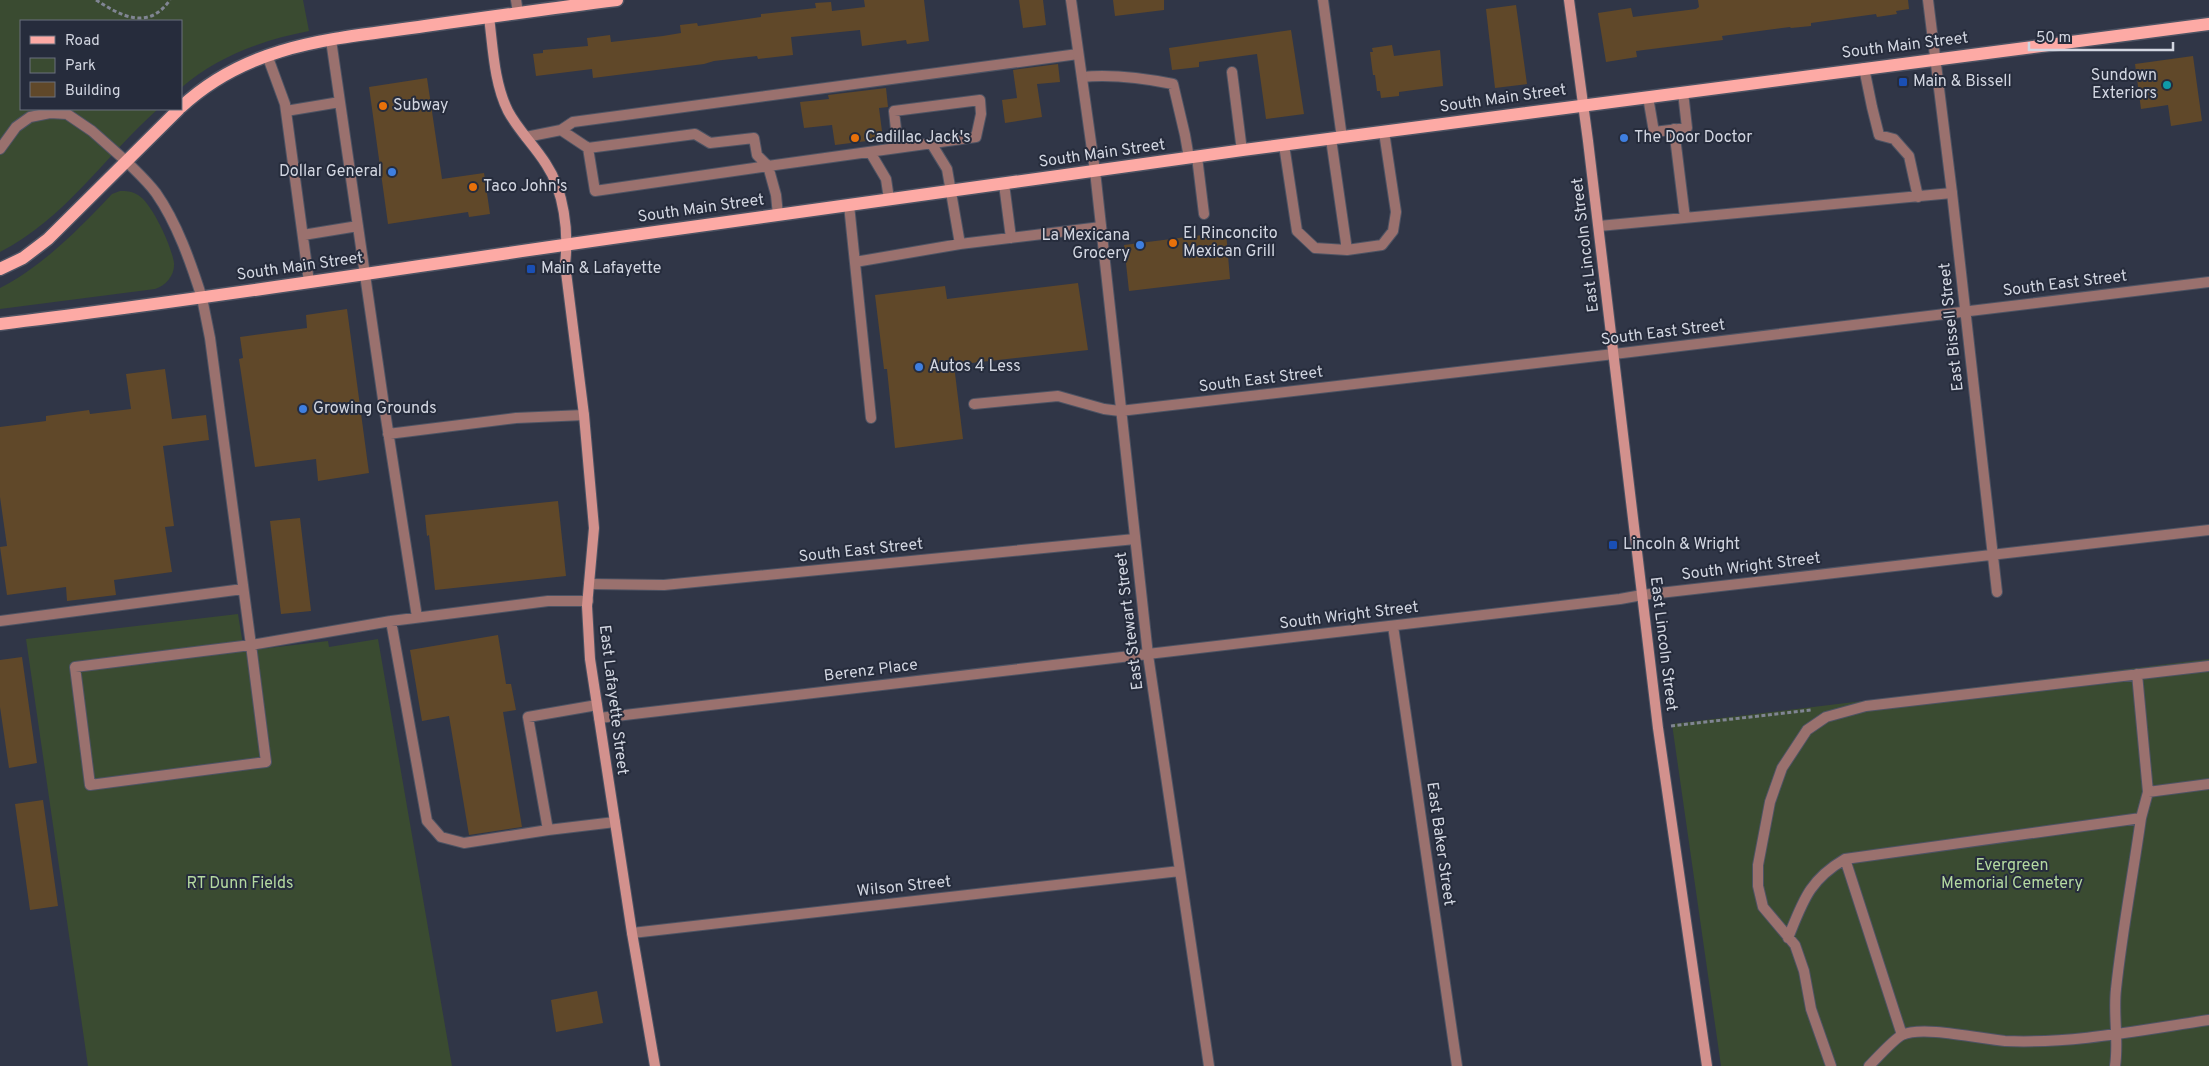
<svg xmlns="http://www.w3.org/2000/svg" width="2209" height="1066" font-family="Overpass,sans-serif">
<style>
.green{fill:#3a4b31}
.building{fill:#604829}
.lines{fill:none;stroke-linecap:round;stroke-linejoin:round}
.lane-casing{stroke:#4d5363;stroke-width:12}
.street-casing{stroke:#4d5363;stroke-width:12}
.secondary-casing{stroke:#4d5363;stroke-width:12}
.primary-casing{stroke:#4d5363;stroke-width:15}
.path{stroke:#808593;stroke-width:3;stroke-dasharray:4 2.5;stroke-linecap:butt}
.lane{stroke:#9a716e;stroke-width:10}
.street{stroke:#9a716e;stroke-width:10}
.secondary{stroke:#d2918d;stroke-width:10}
.primary{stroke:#fdaaa5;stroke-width:12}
.transit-dot{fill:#1a4fb4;stroke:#262c3c;stroke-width:2}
.culture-dot{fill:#0f9aa8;stroke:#262c3c;stroke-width:2}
.food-dot{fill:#e8710a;stroke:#262c3c;stroke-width:2}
.shop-dot{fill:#3f7fe0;stroke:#262c3c;stroke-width:2}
.labels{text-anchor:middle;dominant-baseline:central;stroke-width:4;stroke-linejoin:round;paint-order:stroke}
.street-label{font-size:16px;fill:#d2d6e1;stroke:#262c3c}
.poi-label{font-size:16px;fill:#d2d6e1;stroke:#262c3c;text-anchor:start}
.park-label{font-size:16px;fill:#b4d9a0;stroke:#262c3c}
</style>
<rect width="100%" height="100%" fill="#303647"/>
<path class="green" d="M0,0H303L309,31C263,40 217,56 181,88V21H21V109H158C105,156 65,219 0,252Z
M120,191C126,191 132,191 138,195C152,203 172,247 174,263C175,275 166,286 155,289L0,309V288C43,266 79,229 112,194Z
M238,614L244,651L328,641L329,647L378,639L452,1066H88L26,639Z
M2209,659V1066H1721L1672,724Z"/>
<path class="building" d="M864,0H924L929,41L907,44L906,40L862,46L860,30L791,37L793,55L758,59L757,56L714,61L704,64L593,78L592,69L536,76L533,54L543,53V50L588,46L587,38L610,35L611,42L663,36L681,33L680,25L697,23L698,26L761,17V14L816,8L815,3L831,2L832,11L865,7Z
M1019,0H1043L1046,25L1023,28Z
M1113,0H1164V10L1115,16Z
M1698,0H1908L1909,9L1896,11L1897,14L1877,17L1876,14L1811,23V26L1791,28L1790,27L1722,36L1723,40L1636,51L1637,57L1606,62L1598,13L1631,8L1633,17L1696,9L1699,7Z
M1516,5L1527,84L1495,88L1486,9Z
M1291,30L1304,114L1266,119L1257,54L1199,62V67L1172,70L1169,48Z
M1392,45L1394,56L1440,50L1443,86L1399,92V96L1381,98L1380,91H1377L1375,75H1373L1370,52H1373L1372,48Z
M2193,56L2202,121L2171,126L2168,105L2141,109L2135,64Z
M1058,64L1060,82L1037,84L1042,117L1005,123L1002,100L1017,98L1013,70Z
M427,78L442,179L484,173L490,214L469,217L468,212L388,224L369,87Z
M886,88L888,107L879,108L883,139L835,145L832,125L804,128L800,102L829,99L828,95Z
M1226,232L1230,279L1129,291L1124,245Z
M1078,283L1088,350L954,365L963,439L895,448L887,369H884L875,295L945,286L947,299Z
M347,309L369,473L318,481L316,459L255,467L239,359L243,358L240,337L307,328L306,315Z
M165,369L172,419L206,415L209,440L163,446L174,526L165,527L172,572L114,580L116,595L67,601L66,587L7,595L0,547L7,546L0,497V427L46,421V416L89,410L90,414L131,409L126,374Z
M558,501L566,576L435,590L429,535L427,536L425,515Z
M300,518L311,611L281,614L270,521Z
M498,635L506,684H511L516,710L503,712L522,827L469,835L449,716L422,721L410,650Z
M22,657L37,763L9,768L0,707V660Z
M43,800L58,906L30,910L15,804Z
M597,991L603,1023L556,1032L551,1000Z"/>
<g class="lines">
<g class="lane-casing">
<path id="lane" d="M516,0L518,13
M331,40L383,399L417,617
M267,55L285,104L309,282
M1864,68L1872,107L1879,135L1894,139L1909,156L1918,197
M1232,72L1242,151
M1082,77C1112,74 1143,78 1173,84L1185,135L1189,158
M1648,97L1654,132L1687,128L1683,92
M286,111L340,102
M1674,129L1685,218
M561,130L588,148
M695,134L710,143L754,138L757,155L768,166L595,191L588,148Z
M526,137L561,130L573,122L1078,54
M1331,139L1347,250
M931,143L947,169L960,244L1101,227
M1284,145L1297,231L1315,248L1347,250L1382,245L1393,231L1396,212L1384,132
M0,149L16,127L30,117L50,113L67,114L92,131L127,162
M870,152L886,179L889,199
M1197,157L1204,214
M1004,184L1011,238
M849,205L871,418
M778,215L776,195L768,166L976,137L981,114L980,100L894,111L898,148
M1599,226L1952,193
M303,235L358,226
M855,262L960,244
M202,298L210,338L251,645L391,621L548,601H588
M974,404L1058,396L1104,409L1120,411
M388,434L516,418L584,415
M0,621L243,589
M391,621L427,821L441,837L464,843L548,830
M251,645L266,762L90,785L75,667Z
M2137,674L2148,792
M597,705L528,717L548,830L615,822
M1845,859L1902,1035
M1788,938C1803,901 1809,880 1845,859L2141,818L2148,792L2209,784
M1831,1066L1811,1009L1804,971L1795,945L1763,907L1758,886V865L1770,802L1782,768L1807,730L1826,717L1866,706L2209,666
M1869,1066C1876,1059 1894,1039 1902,1035C1922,1025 1981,1039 2005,1041C2073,1044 2141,1030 2209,1020
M2115,1066C2119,1041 2113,1015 2116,989C2122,932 2133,875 2141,818"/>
</g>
<g class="street-casing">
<path id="street" d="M1071,0L1095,171L1148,655L1209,1066
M1323,0L1342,138
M1928,0L1952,193L1997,592
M127,162C137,172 148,182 156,193C177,223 191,263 202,298
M1120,411L1614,354L2209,282
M589,584L664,585L1135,539
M1393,626L1457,1066
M599,718L1620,599L1642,595L2209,530
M632,933L1180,871"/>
</g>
<g class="secondary-casing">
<path id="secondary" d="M1569,0L1588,141L1658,728L1707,1066
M489,17C493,48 494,83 508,111C518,130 534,145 546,164C564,191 569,232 565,264L584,415L594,528L587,606L590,659L632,933L655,1066"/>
</g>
<g class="primary-casing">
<path id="primary" d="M181,107C251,42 336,39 425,26C489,17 553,8 617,0
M0,269L23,258L48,239L179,109
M0,324C226,297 451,260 677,229C1187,156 1698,88 2209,24"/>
</g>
<path class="path" d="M96,0C121,16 148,31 170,0
M1671,726L1811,710"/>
<use href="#lane" class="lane"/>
<use href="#street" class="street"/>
<use href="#secondary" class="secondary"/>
<use href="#primary" class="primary"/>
</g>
<g class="transit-dot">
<rect x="1898" y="77" width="10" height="10" rx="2.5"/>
<rect x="526" y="264" width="10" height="10" rx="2.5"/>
<rect x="1608" y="540" width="10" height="10" rx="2.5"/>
</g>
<circle class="culture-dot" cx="2167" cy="85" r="5"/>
<g class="food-dot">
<circle cx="383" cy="106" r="5"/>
<circle cx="855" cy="138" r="5"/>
<circle cx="473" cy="187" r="5"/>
<circle cx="1173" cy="243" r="5"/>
</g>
<g class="shop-dot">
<circle cx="1624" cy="138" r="5"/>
<circle cx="392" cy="172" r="5"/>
<circle cx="1140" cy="245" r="5"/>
<circle cx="919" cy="367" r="5"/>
<circle cx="303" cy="409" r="5"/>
</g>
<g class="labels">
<g class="street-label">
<text transform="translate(1905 46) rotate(-7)">South Main Street</text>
<text transform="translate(1503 99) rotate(-8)">South Main Street</text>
<text transform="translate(1102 154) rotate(-8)">South Main Street</text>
<text transform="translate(701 209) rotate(-8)">South Main Street</text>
<text transform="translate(1586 245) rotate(-97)">East Lincoln Street</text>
<text transform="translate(300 267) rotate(-8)">South Main Street</text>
<text transform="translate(2065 284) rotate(-7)">South East Street</text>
<text transform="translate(1952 327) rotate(-96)">East Bissell Street</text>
<text transform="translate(1663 333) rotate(-7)">South East Street</text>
<text transform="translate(1261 380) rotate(-7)">South East Street</text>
<text transform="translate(861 551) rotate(-6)">South East Street</text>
<text transform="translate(1751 567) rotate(-7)">South Wright Street</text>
<text transform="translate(1349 616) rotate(-7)">South Wright Street</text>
<text transform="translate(1130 621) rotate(-97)">East Stewart Street</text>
<text transform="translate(1663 644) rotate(83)">East Lincoln Street</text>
<text transform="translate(871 671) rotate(-7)">Berenz Place</text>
<text transform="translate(613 700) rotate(83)">East Lafayette Street</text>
<text transform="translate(1440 844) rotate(82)">East Baker Street</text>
<text transform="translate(904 887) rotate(-6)">Wilson Street</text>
</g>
<g class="poi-label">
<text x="2157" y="76" text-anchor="end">Sundown<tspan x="2157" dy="18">Exteriors</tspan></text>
<text x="1913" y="82">Main &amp; Bissell</text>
<text x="393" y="106">Subway</text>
<text x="865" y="138">Cadillac Jack's</text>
<text x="1634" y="138">The Door Doctor</text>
<text x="382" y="172" text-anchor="end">Dollar General</text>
<text x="483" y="187">Taco John's</text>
<text x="1183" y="234">El Rinconcito<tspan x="1183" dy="18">Mexican Grill</tspan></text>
<text x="1130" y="236" text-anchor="end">La Mexicana<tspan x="1130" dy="18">Grocery</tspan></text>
<text x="541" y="269">Main &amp; Lafayette</text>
<text x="929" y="367">Autos 4 Less</text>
<text x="313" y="409">Growing Grounds</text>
<text x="1623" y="545">Lincoln &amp; Wright</text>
</g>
<g class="park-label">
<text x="2012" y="866">Evergreen<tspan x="2012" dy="18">Memorial Cemetery</tspan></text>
<text x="240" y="884">RT Dunn Fields</text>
</g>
</g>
<rect x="20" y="20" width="162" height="90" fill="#262c3c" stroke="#6b707e"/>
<rect x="30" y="36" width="25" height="8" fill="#fdaaa5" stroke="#6b707e"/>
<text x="65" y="45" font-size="15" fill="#d2d6e1">Road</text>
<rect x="30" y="58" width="25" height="15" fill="#3a4b31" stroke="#6b707e"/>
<text x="65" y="70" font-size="15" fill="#d2d6e1">Park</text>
<rect x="30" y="82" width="25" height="15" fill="#604829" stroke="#6b707e"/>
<text x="65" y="95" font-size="15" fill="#d2d6e1">Building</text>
<path d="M2029 42v8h144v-8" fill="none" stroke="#d2d6e1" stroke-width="2.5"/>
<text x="2036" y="42" font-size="15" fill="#d2d6e1" stroke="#262c3c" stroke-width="4" paint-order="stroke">50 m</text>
</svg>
